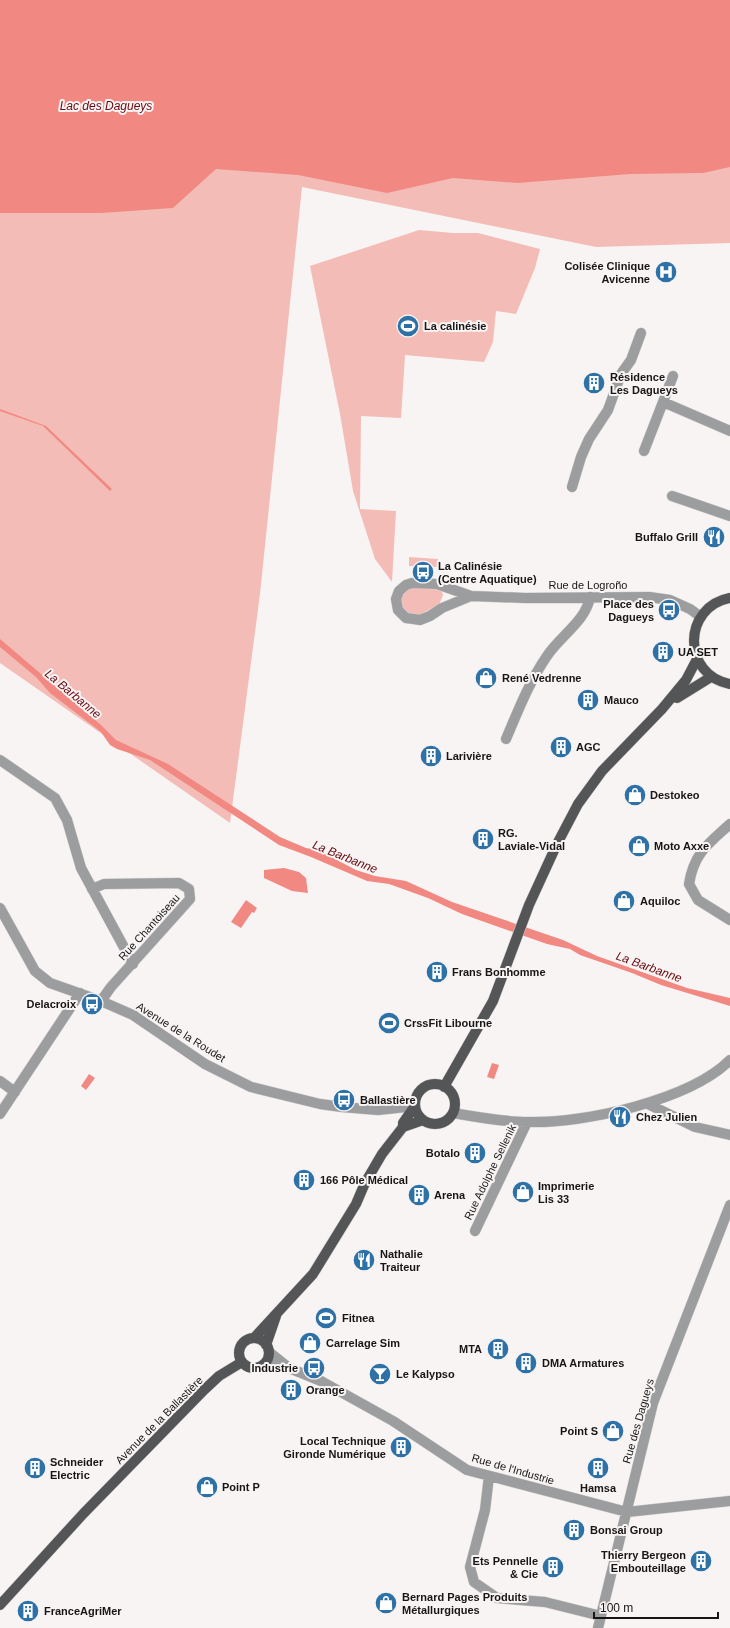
<svg xmlns="http://www.w3.org/2000/svg" width="730" height="1628" font-family="Arial,sans-serif">
<style>
.green{fill:#f4bcb6}
.water{fill:#f18982}
.lines{fill:none;stroke-linecap:round;stroke-linejoin:round}
.minor-casing{stroke:#d4d0d0;stroke-width:11}
.major-casing{stroke:#d4d0d0;stroke-width:11}
.minor{stroke:#9c9d9e;stroke-width:10}
.major{stroke:#545557;stroke-width:10}
.labels{text-anchor:middle;dominant-baseline:central;stroke-width:4;stroke-linejoin:round;paint-order:stroke}
.poi-label{font-size:11px;font-weight:bold;fill:#171515;stroke:#f8f4f4;text-anchor:start}
.street-label{font-size:11px;fill:#171515;stroke:#f8f4f4}
.water-label{font-size:12px;font-style:italic;fill:#6a0a11;stroke:#f8f4f4}
</style>
<rect width="100%" height="100%" fill="#f8f4f4"/>
<path class="green" d="M0,0H730V243L596,247L302,187L260,594L230,823L0,663Z
M419,230L453,233H478L540,249L535,268L516,314L496,311L493,342L484,362L405,355L401,418L361,416L360,509L396,511L392,582L375,559L353,491L340,414L310,266Z
M409,557L438,559L437,567L409,566Z
M412,586L441,589L443,595L439,605L419,615L406,613L401,606V592Z"/>
<path class="water" d="M0,0H730V167L703,173L630,174L518,183L453,178L387,193L298,175L216,169L173,208L101,213H0Z
M0,409L46,426L112,489L110,491L43,426L0,411Z
M0,639L101,725L116,740L168,764L280,837L306,848L318,850L356,870L375,876L406,881L452,902L563,940L597,956L687,988L730,998V1006L661,985L632,973L580,955L570,949L547,944L462,914L428,898L389,884L367,881L311,857L279,845L150,760L117,749L110,745L101,732L50,693L36,677L0,647Z
M284,868L299,872L306,878L308,893L292,891L264,878V870Z
M246,900L257,908L254,913L252,912L241,928L231,922Z
M492,1063L499,1065L494,1079L487,1077Z
M89,1074L95,1078L86,1090L81,1086Z"/>
<g class="lines">
<g class="minor-casing">
<path id="minor" d="M663,402L673,376
M644,451L663,402L730,431
M572,487L581,457L589,439L608,410L621,374L631,360L641,333
M672,496L730,516
M471,596L442,608L430,616L420,620L414,619L406,618L398,610L396,599L399,591L406,585L412,583L437,584L471,596L525,598L649,597L670,600L690,609L701,617
M506,739C518,711 529,682 547,656C560,636 586,621 590,597
M0,760L55,798L67,820L81,868L133,964
M730,824C708,844 694,853 689,884L698,900L730,920
M92,889L104,884L179,883L189,889L190,899L111,987L101,1001
M0,908L35,971L50,983L101,1001L133,1015L205,1064L251,1087L320,1104L342,1107L378,1110L415,1106
M0,1081L15,1092
M648,1104L695,1127L730,1135
M453,1113C477,1117 503,1122 528,1122C583,1124 690,1100 730,1060
M0,1114L80,993
M475,1231L527,1122
M269,1352L289,1368
M263,1365L289,1368L321,1381L393,1421L467,1470L627,1512L730,1501
M489,1476L485,1510L470,1567L474,1582L497,1598L545,1602L601,1616
M598,1628L653,1403L730,1205"/>
</g>
<g class="major-casing">
<path id="major" d="M730,598C682,607 682,675 730,684
M677,698L711,677
M415 1104a20 20 0 1 1 40 0a20 20 0 1 1-40 0Z
M444,1087L493,1001L529,905L557,844L578,804L602,771L662,709L686,680L697,659
M403,1127L423,1120
M254,1338L313,1274L356,1204L365,1183L382,1154L403,1127V1123L415,1106
M239 1353a15 15 0 1 1 30 0a15 15 0 1 1-30 0Z
M266,1345L276,1316
M0,1605L83,1514L204,1390L219,1376L242,1362"/>
</g>
<use href="#minor" class="minor"/>
<use href="#major" class="major"/>
</g>
<defs>
<g id="hospital-disc" transform="scale(1.15)"><circle r="9.5" fill="#2d71a6" stroke="#f8f4f4"/><path d="M-5-5h3v3.5h4V-5h3V5h-3V1.5h-4V5h-3Z" fill="#fff"/></g>
<g id="stadium-disc" transform="scale(1.15)"><circle r="9.5" fill="#2d71a6" stroke="#f8f4f4"/><path d="M0-5a6.5 5 0 1 0 0 10a6.5 5 0 1 0 0-10ZM-3.5-1.8h7v3.6h-7Z" fill="#fff"/></g>
<g id="building-disc" transform="scale(1.15)"><circle r="9.5" fill="#2d71a6" stroke="#f8f4f4"/><path d="M-4-6H4V6H1V3H-1V6H-4ZM-2.5-4.3h1.7v1.8h-1.7ZM.8-4.3h1.7v1.8H.8ZM-2.5-1h1.7V.8h-1.7ZM.8-1h1.7V.8H.8Z" fill="#fff"/></g>
<g id="restaurant-disc" transform="scale(1.15)"><circle r="9.5" fill="#2d71a6" stroke="#f8f4f4"/><path d="M-5-6h1v4h1v-4h1v4h1v-4h1v5L-1.5 .5V6h-2V.5L-5-1ZM5-6V6H3V1.5H1.5Q1.5-4 5-6Z" fill="#fff"/></g>
<g id="bus-disc" transform="scale(1.15)"><circle r="9.5" fill="#2d71a6" stroke="#f8f4f4"/><path d="M-5-6H5V4H4V6H2V4H-2V6H-4V4H-5ZM-3.5-4V0h7V-4ZM-3.5 1.2v1.5H-2V1.2ZM2 1.2v1.5H3.5V1.2Z" fill="#fff"/></g>
<g id="shop-disc" transform="scale(1.15)"><circle r="9.5" fill="#2d71a6" stroke="#f8f4f4"/><path d="M-5-2.5h2.3a2.7 3.5 0 0 1 5.4 0H5L5.5 6h-11ZM-1.5-2.5h3a1.5 2.3 0 0 0-3 0Z" fill="#fff"/></g>
<g id="bar-disc" transform="scale(1.15)"><circle r="9.5" fill="#2d71a6" stroke="#f8f4f4"/><path d="M-6-5H6L.8 .8V4.5H3.5V6h-7V4.5H-.8V.8Z" fill="#fff"/></g>
</defs>
<g fill-rule="evenodd">
<use href="#hospital-disc" x="666" y="272"/>
<use href="#stadium-disc" x="408" y="326"/>
<use href="#building-disc" x="594" y="383"/>
<use href="#restaurant-disc" x="714" y="537"/>
<use href="#bus-disc" x="423" y="572"/>
<use href="#bus-disc" x="669" y="610"/>
<use href="#building-disc" x="663" y="652"/>
<use href="#shop-disc" x="486" y="678"/>
<use href="#building-disc" x="588" y="700"/>
<use href="#building-disc" x="561" y="747"/>
<use href="#building-disc" x="431" y="756"/>
<use href="#shop-disc" x="635" y="795"/>
<use href="#building-disc" x="483" y="839"/>
<use href="#shop-disc" x="639" y="846"/>
<use href="#shop-disc" x="624" y="901"/>
<use href="#building-disc" x="437" y="972"/>
<use href="#bus-disc" x="92" y="1004"/>
<use href="#stadium-disc" x="389" y="1023"/>
<use href="#bus-disc" x="344" y="1100"/>
<use href="#restaurant-disc" x="620" y="1117"/>
<use href="#building-disc" x="475" y="1153"/>
<use href="#building-disc" x="304" y="1180"/>
<use href="#shop-disc" x="523" y="1192"/>
<use href="#building-disc" x="419" y="1195"/>
<use href="#restaurant-disc" x="364" y="1260"/>
<use href="#stadium-disc" x="326" y="1318"/>
<use href="#shop-disc" x="310" y="1343"/>
<use href="#building-disc" x="498" y="1349"/>
<use href="#building-disc" x="526" y="1363"/>
<use href="#bus-disc" x="314" y="1368"/>
<use href="#bar-disc" x="380" y="1374"/>
<use href="#building-disc" x="291" y="1390"/>
<use href="#shop-disc" x="613" y="1431"/>
<use href="#building-disc" x="401" y="1447"/>
<use href="#building-disc" x="35" y="1468"/>
<use href="#building-disc" x="598" y="1468"/>
<use href="#shop-disc" x="207" y="1487"/>
<use href="#building-disc" x="574" y="1530"/>
<use href="#building-disc" x="701" y="1561"/>
<use href="#building-disc" x="553" y="1567"/>
<use href="#shop-disc" x="386" y="1603"/>
<use href="#building-disc" x="28" y="1611"/>
</g>
<g class="labels">
<g class="poi-label">
<text x="650" y="266" text-anchor="end">Colisée Clinique<tspan x="650" dy="13">Avicenne</tspan></text>
<text x="424" y="326">La calinésie</text>
<text x="610" y="377">Résidence<tspan x="610" dy="13">Les Dagueys</tspan></text>
<text x="698" y="537" text-anchor="end">Buffalo Grill</text>
<text x="438" y="566">La Calinésie<tspan x="438" dy="13">(Centre Aquatique)</tspan></text>
<text x="654" y="604" text-anchor="end">Place des<tspan x="654" dy="13">Dagueys</tspan></text>
<text x="678" y="652">UA SET</text>
<text x="502" y="678">René Vedrenne</text>
<text x="604" y="700">Mauco</text>
<text x="576" y="747">AGC</text>
<text x="446" y="756">Larivière</text>
<text x="650" y="795">Destokeo</text>
<text x="498" y="833">RG.<tspan x="498" dy="13">Laviale-Vidal</tspan></text>
<text x="654" y="846">Moto Axxe</text>
<text x="640" y="901">Aquiloc</text>
<text x="452" y="972">Frans Bonhomme</text>
<text x="76" y="1004" text-anchor="end">Delacroix</text>
<text x="404" y="1023">CrssFit Libourne</text>
<text x="360" y="1100">Ballastière</text>
<text x="636" y="1117">Chez Julien</text>
<text x="460" y="1153" text-anchor="end">Botalo</text>
<text x="320" y="1180">166 Pôle Médical</text>
<text x="538" y="1186">Imprimerie<tspan x="538" dy="13">Lis 33</tspan></text>
<text x="434" y="1195">Arena</text>
<text x="380" y="1254">Nathalie<tspan x="380" dy="13">Traiteur</tspan></text>
<text x="342" y="1318">Fitnea</text>
<text x="326" y="1343">Carrelage Sim</text>
<text x="482" y="1349" text-anchor="end">MTA</text>
<text x="542" y="1363">DMA Armatures</text>
<text x="298" y="1368" text-anchor="end">Industrie</text>
<text x="396" y="1374">Le Kalypso</text>
<text x="306" y="1390">Orange</text>
<text x="598" y="1431" text-anchor="end">Point S</text>
<text x="386" y="1441" text-anchor="end">Local Technique<tspan x="386" dy="13">Gironde Numérique</tspan></text>
<text x="50" y="1462">Schneider<tspan x="50" dy="13">Electric</tspan></text>
<text x="222" y="1487">Point P</text>
<text x="598" y="1488" text-anchor="middle">Hamsa</text>
<text x="590" y="1530">Bonsai Group</text>
<text x="686" y="1555" text-anchor="end">Thierry Bergeon<tspan x="686" dy="13">Embouteillage</tspan></text>
<text x="538" y="1561" text-anchor="end">Ets Pennelle<tspan x="538" dy="13">&amp; Cie</tspan></text>
<text x="402" y="1597">Bernard Pages Produits<tspan x="402" dy="13">Métallurgiques</tspan></text>
<text x="44" y="1611">FranceAgriMer</text>
</g>
<g class="street-label">
<text x="588" y="585">Rue de Logroño</text>
<text transform="translate(149 927) rotate(-48)">Rue Chantoiseau</text>
<text transform="translate(181 1032) rotate(32)">Avenue de la Roudet</text>
<text transform="translate(490 1172) rotate(-64)">Rue Adolphe Sellenik</text>
<text transform="translate(159 1420) rotate(-45)">Avenue de la Ballastière</text>
<text transform="translate(638 1421) rotate(-74)">Rue des Dagueys</text>
<text transform="translate(513 1469) rotate(16)">Rue de l'Industrie</text>
</g>
<g class="water-label">
<text x="106" y="106">Lac des Dagueys</text>
<text transform="translate(73 694) rotate(40)">La Barbanne</text>
<text transform="translate(345 857) rotate(22)">La Barbanne</text>
<text transform="translate(649 967) rotate(20)">La Barbanne</text>
</g>
</g>
<path d="M594 1612v6h124v-6" fill="none" stroke="#171515" stroke-width="2"/>
<text x="600" y="1612" font-size="12" fill="#171515" stroke="#f8f4f4" stroke-width="3" paint-order="stroke">100 m</text>
</svg>
